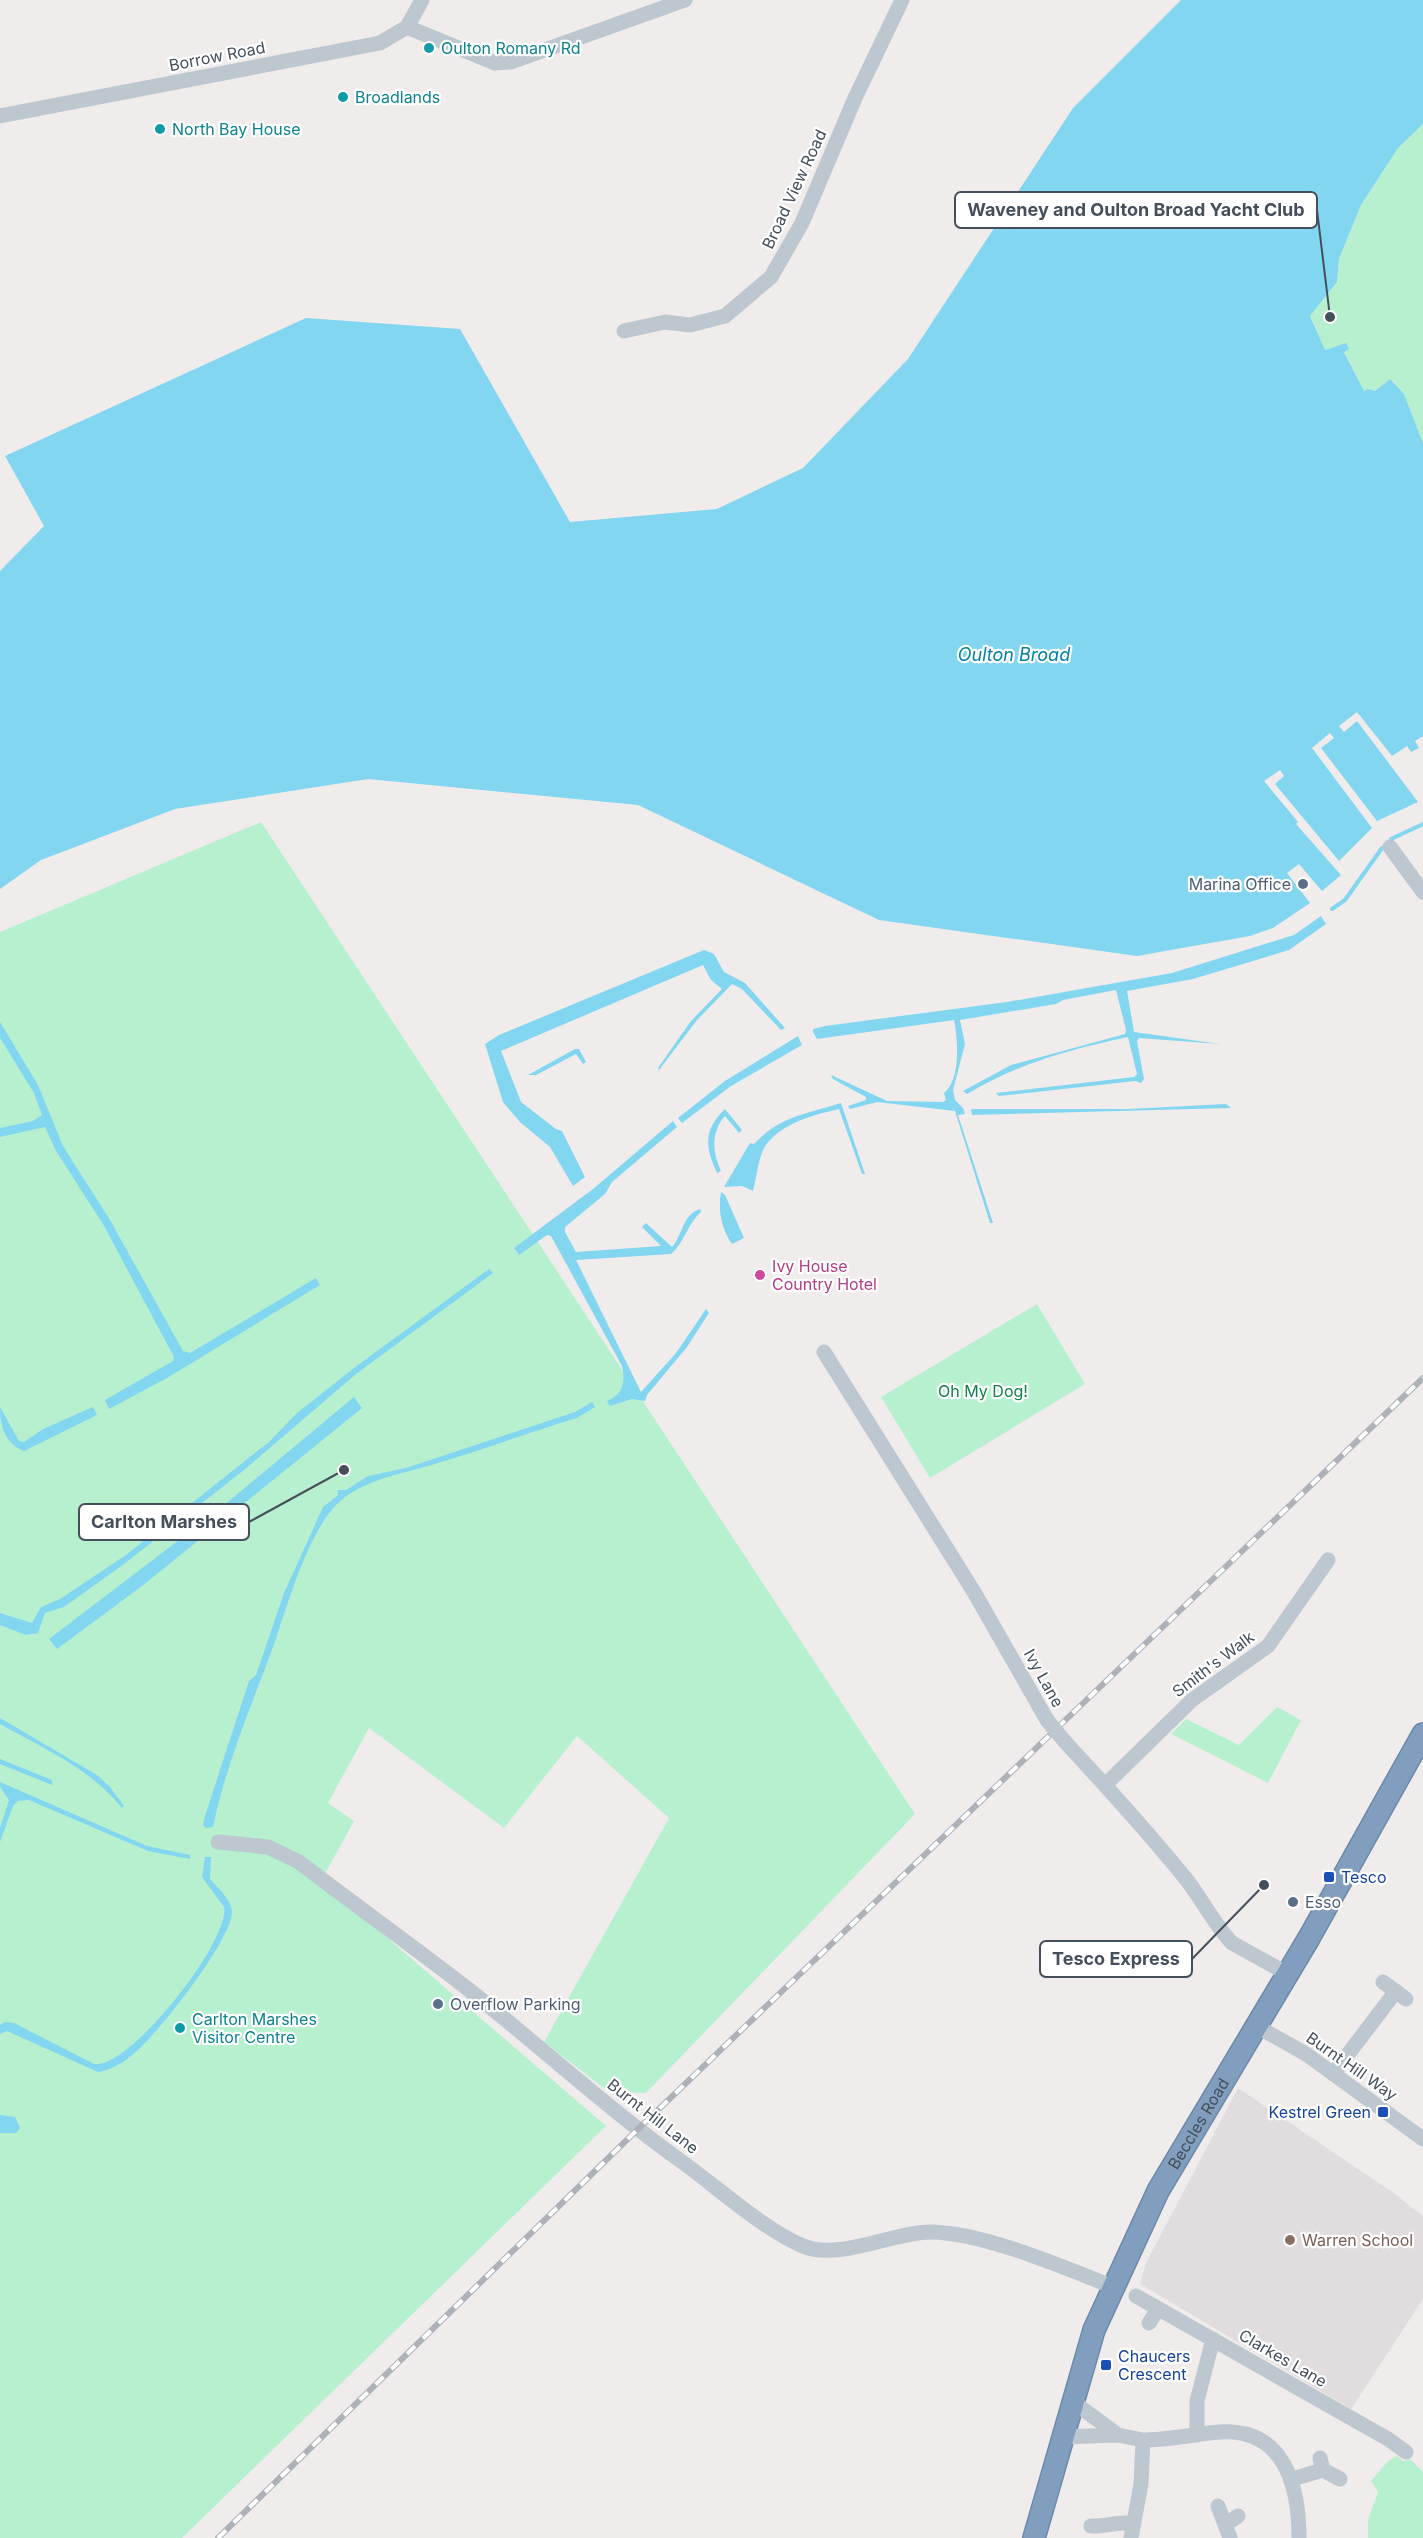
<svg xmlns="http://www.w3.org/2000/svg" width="1423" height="2538" font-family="Inter,sans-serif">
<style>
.education{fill:#e1ddde}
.green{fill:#b7f0cf}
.water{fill:#82d6f0}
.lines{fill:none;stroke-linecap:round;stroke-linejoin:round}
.stream{stroke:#82d6f0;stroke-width:4}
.highway-casing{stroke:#6d89aa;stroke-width:24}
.minor{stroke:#bcc7d0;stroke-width:15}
.highway{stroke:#819ebf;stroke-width:21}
.rail-casing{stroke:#aeb2b8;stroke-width:6}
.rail{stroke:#fff;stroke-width:4;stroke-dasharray:11;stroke-linecap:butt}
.minor-bridge{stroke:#bcc7d0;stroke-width:15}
.culture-dot{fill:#0f9aa8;stroke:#fff;stroke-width:2}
.service-dot{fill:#5c6f8a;stroke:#fff;stroke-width:2}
.hotel-dot{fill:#d1479c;stroke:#fff;stroke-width:2}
.transit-dot{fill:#1a4fb4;stroke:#fff;stroke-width:2}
.education-dot{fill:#8d6e63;stroke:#fff;stroke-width:2}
.labels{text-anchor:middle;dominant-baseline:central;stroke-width:4.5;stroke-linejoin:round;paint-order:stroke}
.culture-label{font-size:16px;fill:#0d838f;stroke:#fff;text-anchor:start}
.street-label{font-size:16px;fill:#444f5b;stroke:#fff}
.service-label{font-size:16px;fill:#4e5e75;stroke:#fff;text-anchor:start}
.hotel-label{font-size:16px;fill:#b23c85;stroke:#fff;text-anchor:start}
.park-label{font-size:16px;fill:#127f4b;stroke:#fff}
.transit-label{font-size:16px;fill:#164399;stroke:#fff;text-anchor:start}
.education-label{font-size:16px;fill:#785e54;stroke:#fff;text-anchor:start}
.water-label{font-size:18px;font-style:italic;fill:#067fa5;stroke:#fff}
.leader{fill:none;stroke:#444f5b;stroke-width:2}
.callout-dot{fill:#444f5b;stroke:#fff;stroke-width:2}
.callout{fill:#fff;stroke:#444f5b;stroke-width:2}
.callout-label{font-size:18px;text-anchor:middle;font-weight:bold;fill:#444f5b}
</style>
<rect width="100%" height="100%" fill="#f0ecec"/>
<path class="education" d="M1238,2088L1391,2191L1423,2216V2299L1351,2409L1140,2284L1146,2263Z"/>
<path class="green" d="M1423,124V443L1404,394L1390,379L1375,391L1368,389L1364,391L1344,351L1346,343L1325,350L1310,315L1337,282L1339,260L1361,205L1398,148Z
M261,822L915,1814L646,2093L609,2092L544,2042L669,1818L577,1736L504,1828L369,1728L328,1803L354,1821L321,1881L606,2126L182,2538H0V932Z
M1037,1304L1085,1384L930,1478L881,1397Z
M1277,1707L1301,1720L1268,1783L1171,1734L1186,1719L1239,1745Z
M1397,2456L1403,2461L1411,2460L1423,2472V2538H1368V2520L1378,2492L1371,2481L1388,2461Z"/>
<path class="water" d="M1181,0H1423V124L1398,148L1361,205L1339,259L1337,282L1310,316L1325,350L1346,343L1349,349L1344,352L1364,391L1368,389L1375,391L1390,379L1404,394L1423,443V736L1415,741L1419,748L1411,752L1407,746L1392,756L1357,712L1339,726L1344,732L1357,721L1418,802L1377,821L1321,748L1334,738L1330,733L1312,748L1372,828L1339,861L1275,784L1284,776L1280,770L1264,781L1298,822L1296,824L1341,875L1322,891L1299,864L1287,873L1310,903L1273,928L1250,936L1137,956L879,920L638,805L368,779L175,809L41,860L0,889V571L44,526L5,456L306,318L460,329L570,522L717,509L803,468L908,359L1073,108Z
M1321,916L1326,924L1289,950L1193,979L1127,991L1134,1032L1220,1044L1139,1038L1137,1041L1144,1079L1141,1083L1135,1081L999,1096L996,1093L1134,1077L1137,1074L1128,1037C1068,1050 1019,1063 967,1094L963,1091L1011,1065L1125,1034L1126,1030L1116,990L1063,1000L1056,1004L960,1020L965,1044L953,1090L955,1100L963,1108L965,1114L958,1115L993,1223H990L955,1111L877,1102L850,1109L848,1106L866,1100V1097L833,1079L831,1075L887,1101L943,1102L946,1100L944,1093C961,1080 958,1039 954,1020L817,1039L813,1032V1029L825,1026L1007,1002L1172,973L1294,935Z
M704,950L714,954L724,972L745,983L785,1028L781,1030L742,989L732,984L697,1020L659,1070L658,1068L691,1021L722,989L711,980L703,965L501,1051L521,1102L556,1129L562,1131L585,1177L573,1186L550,1147L520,1122L503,1102L485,1044L499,1035Z
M0,1022L38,1085L63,1146L110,1220L183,1351L190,1353L316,1278L320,1285L167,1378L109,1409L105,1400L173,1361L174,1357L103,1224L56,1151L45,1127L0,1137V1128L33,1121L42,1115L34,1093L0,1038Z
M798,1036L802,1045L731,1086L682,1123L678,1118L725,1081Z
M575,1049H579L586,1062L583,1064L576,1054L536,1075H528Z
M841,1103L865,1174H862L839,1109C813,1115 777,1124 763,1150C758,1162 756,1179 753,1191L742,1186L724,1187L750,1143L754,1144C780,1116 806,1114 841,1103Z
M1226,1104L1231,1108L972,1115L971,1109H1128Z
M725,1109L742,1130L739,1133L725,1116C711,1132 712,1152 721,1171L717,1173C705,1147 703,1130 725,1109Z
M673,1121L677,1127L612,1182L605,1194L565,1227V1232L576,1252L661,1246L642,1227L646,1223L672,1247C683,1235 682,1215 700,1209L701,1212C687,1224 685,1242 671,1254L576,1260L641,1392L676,1353L706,1309L709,1313L687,1347L647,1395L645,1401L632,1399L610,1406L607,1401C623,1395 626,1381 622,1366L551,1236L547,1235L519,1255L514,1248L593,1189Z
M721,1192L725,1195L744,1238L732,1244C721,1229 718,1210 721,1192Z
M489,1269L493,1273L356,1374L244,1470L124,1564L64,1607L45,1613L38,1633L26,1635L0,1625V1613L32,1623L41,1607L60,1599L126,1555L269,1442L296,1414L354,1368Z
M354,1397L362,1408L142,1586L57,1649L49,1639L217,1511Z
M592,1402L595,1407L577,1418C530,1432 485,1449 438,1463C407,1473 373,1477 345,1497C309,1524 288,1605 273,1647C251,1707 226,1764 213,1827L206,1828L203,1825L204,1819L249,1681L256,1675L284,1593L323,1507L338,1495V1490H346L368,1476L406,1468L575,1412Z
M0,1407L19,1441L24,1442L43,1429L93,1407L97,1415L24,1451C5,1444 0,1426 0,1407Z
M0,1718L97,1775L110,1787L124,1806L122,1808C91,1769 43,1748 0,1724Z
M0,1759L52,1780V1785L0,1764Z
M0,1782L147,1846L190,1855V1859L148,1851L29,1800L18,1801L13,1806L0,1842V1828L9,1800L0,1787Z
M205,1857H211L210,1879C217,1887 233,1901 232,1913C229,1943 164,2025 141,2047C130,2058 114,2070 98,2072L7,2031L0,2034V2025L5,2022L14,2023L94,2064C130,2069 230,1941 224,1907L202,1877Z
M0,2115L15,2117L20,2128L16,2133H0Z"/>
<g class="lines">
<path class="stream" d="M1391,839L1423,824
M1332,909L1345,900L1382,848"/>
<g class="highway-casing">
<g id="highway">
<path id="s1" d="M1034,2538L1094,2330L1158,2191L1309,1938L1423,1734"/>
</g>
</g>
<path class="minor" d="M407,27L495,63L511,62L685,0
M0,116L380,43L407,27L422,0
M624,331L665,322L690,325L725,316L771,277L802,223L855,98L902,0
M1390,847L1423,892
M824,1352L974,1592L1047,1720
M1066,1743C1107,1787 1148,1832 1186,1879C1202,1899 1214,1924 1232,1943L1288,1974
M1105,1785L1192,1700L1268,1646L1328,1560
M218,1842L268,1847L299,1862C355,1905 413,1946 468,1989C541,2047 609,2110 685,2164C719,2189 765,2230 803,2246C839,2261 892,2232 931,2232C985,2233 1062,2267 1114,2287
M1383,1982L1406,1999
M1258,2027L1306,2054L1423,2139
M1333,2074L1396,1991
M1136,2296L1388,2439L1406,2452
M1149,2323L1158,2309
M1072,2401L1118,2435
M1197,2435V2401L1213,2339
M1061,2437L1118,2435L1143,2440
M1323,2470L1340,2479
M1292,2479L1323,2470L1320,2458
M1218,2506L1230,2538
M1225,2525L1238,2516
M1091,2526C1106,2527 1118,2521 1134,2523
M1131,2538L1141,2484L1143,2440C1169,2440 1194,2434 1220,2432C1285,2428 1299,2487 1299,2538"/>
<use href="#highway" class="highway"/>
<g class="rail-casing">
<path id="rail" d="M218,2538L637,2130L1423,1378"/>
</g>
<use href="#rail" class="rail"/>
<path class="minor-bridge" d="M1047,1720L1066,1743"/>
</g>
<g class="culture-dot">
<circle cx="429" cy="48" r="6"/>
<circle cx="343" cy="97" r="6"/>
<circle cx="160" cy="129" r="6"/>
<circle cx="180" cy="2028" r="6"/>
</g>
<g class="service-dot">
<circle cx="1303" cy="884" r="6"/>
<circle cx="1293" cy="1902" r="6"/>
<circle cx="438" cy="2004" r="6"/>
</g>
<circle class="hotel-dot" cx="760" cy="1275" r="6"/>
<g class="transit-dot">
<rect x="1323" y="1871" width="12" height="12" rx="3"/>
<rect x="1377" y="2106" width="12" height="12" rx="3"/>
<rect x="1100" y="2359" width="12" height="12" rx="3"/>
</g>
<circle class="education-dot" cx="1290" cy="2240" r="6"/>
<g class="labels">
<g class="culture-label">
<text x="441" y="48">Oulton Romany Rd</text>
<text x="355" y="97">Broadlands</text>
<text x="172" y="129">North Bay House</text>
<text x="192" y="2019">Carlton Marshes<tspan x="192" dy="18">Visitor Centre</tspan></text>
</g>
<g class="street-label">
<text transform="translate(217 56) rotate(-11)">Borrow Road</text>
<text transform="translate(794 189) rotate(-65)">Broad View Road</text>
<text transform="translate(1213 1664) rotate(-37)">Smith's Walk</text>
<text transform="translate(1044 1678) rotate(61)">Ivy Lane</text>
<text transform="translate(1352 2066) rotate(35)">Burnt Hill Way</text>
<text transform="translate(653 2116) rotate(38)">Burnt Hill Lane</text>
<text stroke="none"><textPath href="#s1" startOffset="448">Beccles Road</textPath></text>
<text transform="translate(1283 2358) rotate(30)">Clarkes Lane</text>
</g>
<g class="service-label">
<text x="1291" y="884" text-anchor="end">Marina Office</text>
<text x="1305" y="1902">Esso</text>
<text x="450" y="2004">Overflow Parking</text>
</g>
<g class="hotel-label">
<text x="772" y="1266">Ivy House<tspan x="772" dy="18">Country Hotel</tspan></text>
</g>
<g class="park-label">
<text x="983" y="1391">Oh My Dog!</text>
</g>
<g class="transit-label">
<text x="1341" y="1877">Tesco</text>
<text x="1371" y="2112" text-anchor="end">Kestrel Green</text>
<text x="1118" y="2356">Chaucers<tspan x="1118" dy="18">Crescent</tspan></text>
</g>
<g class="education-label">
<text x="1302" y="2240">Warren School</text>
</g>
<g class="water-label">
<text x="1014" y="654">Oulton Broad</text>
</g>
</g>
<path class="leader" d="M1330 317L1317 210M344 1470L249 1522M1264 1885L1192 1959"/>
<g class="callout-dot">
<circle cx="1330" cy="317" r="6"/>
<circle cx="344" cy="1470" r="6"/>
<circle cx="1264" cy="1885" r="6"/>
</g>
<g class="callout">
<rect x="955" y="192" width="362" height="36" rx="6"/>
<rect x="79" y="1504" width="170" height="36" rx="6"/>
<rect x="1040" y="1941" width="152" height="36" rx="6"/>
</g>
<g class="callout-label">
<text x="1136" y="216">Waveney and Oulton Broad Yacht Club</text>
<text x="164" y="1528">Carlton Marshes</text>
<text x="1116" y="1965">Tesco Express</text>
</g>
</svg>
